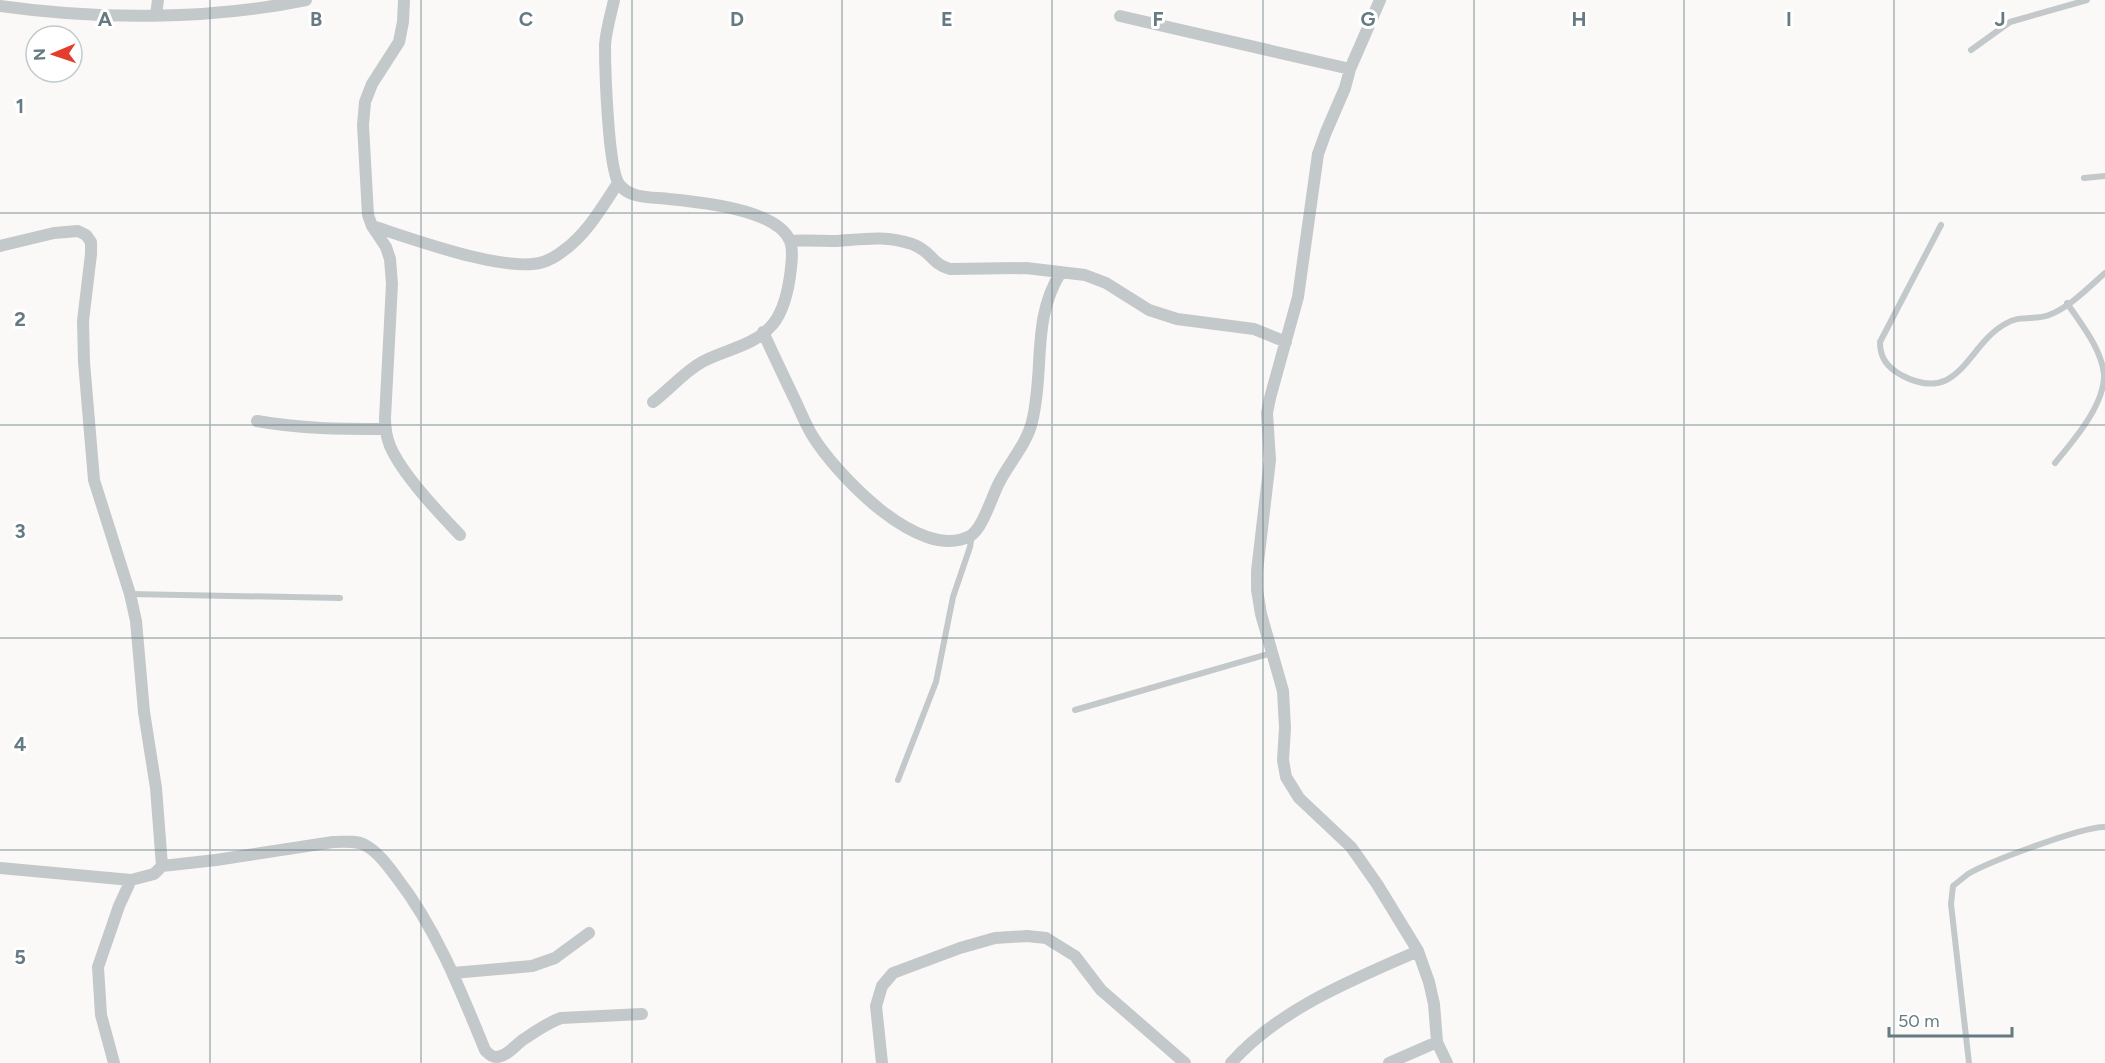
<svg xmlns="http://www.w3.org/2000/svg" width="2105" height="1063" font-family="Figtree,sans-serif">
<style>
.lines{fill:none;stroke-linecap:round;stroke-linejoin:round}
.service{stroke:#c3c8cb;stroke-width:6}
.minor{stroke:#c3c8cb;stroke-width:12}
.grid{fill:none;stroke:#657a82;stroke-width:1.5;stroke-opacity:0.55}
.grid-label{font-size:20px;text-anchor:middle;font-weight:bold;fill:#657a82;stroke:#fff;stroke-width:6;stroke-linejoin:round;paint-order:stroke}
</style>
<rect width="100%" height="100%" fill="#faf9f7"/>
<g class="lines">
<path class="service" d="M1971,50L2010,22L2087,0
M2084,178L2105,176
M1941,225L1880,342C1880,358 1887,367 1901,375C1960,406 1966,346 2005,324C2021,314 2034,321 2049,315C2070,307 2089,287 2105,273
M2055,463C2073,441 2105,405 2104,374C2101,348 2081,324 2067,303
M130,594L340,598
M1075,710L1272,653
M898,780L936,682L953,597L970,547L972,535
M1969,1063L1951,904L1953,886C1958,882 1963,878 1968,874C1988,862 2084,826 2105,827"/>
<path class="minor" d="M404,0L403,22L399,42L372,84L365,102L363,125L368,215L372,226L386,247L390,259L392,284L385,418C385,428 386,436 390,446C402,474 438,512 460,535
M614,0C611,14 606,30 605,45C605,68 608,168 619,184C629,199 653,197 669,199C699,202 777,209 790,241C793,249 792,260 791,268C789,287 785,309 773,324C755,346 726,349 702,362C684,372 670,389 653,402
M1380,0L1350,69L1345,88L1326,132L1318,154L1298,297L1270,398L1267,413L1270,460L1257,571V590L1261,614L1283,691L1285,728L1283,760L1286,777L1299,798L1351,847L1377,884L1418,951L1429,982L1434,1004L1437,1042L1447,1063
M0,6C98,20 209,20 306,0
M156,15L158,0
M1120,16L1350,69
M372,226C410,238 507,274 543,262C549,260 558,255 563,251C587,234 602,207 618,183
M790,241C806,240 821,241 837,241C864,239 885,235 912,244C932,251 931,264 950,269L1026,268L1085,275L1106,283L1149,310L1177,319L1254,329L1286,342
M0,246L54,233L78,231L86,235L91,242V254L83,321L84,362L94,480L130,594L136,621L144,712L156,788L162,866L216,860L333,842C343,842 356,840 365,845C378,852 388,866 397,878C437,930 460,989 485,1050C488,1053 491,1057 496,1057C507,1057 515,1045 524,1039C536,1031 547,1023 561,1018L642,1014
M763,332C774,356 785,379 796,402C801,413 806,425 812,435C835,473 919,563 970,536C983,529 992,495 1000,481C1010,462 1027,443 1032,422C1045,370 1031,319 1061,272
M257,421C301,429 341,429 386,429
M0,868L131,880
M453,973L532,966L555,958L589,933
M114,1063L101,1015L98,967L119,906L131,880L154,874L162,866
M882,1063L876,1006L882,986L893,973L960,948L995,938L1027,936L1046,938L1075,956L1101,990L1185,1063
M1231,1063C1280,1008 1353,980 1418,951
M1389,1063L1437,1042"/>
</g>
<path class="grid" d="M210,0V1063M421,0V1063M632,0V1063M842,0V1063M1052,0V1063M1263,0V1063M1474,0V1063M1684,0V1063M1894,0V1063M0,213H2105M0,425H2105M0,638H2105M0,850H2105"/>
<g class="grid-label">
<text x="105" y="26">A</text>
<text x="316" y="26">B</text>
<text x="526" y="26">C</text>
<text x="737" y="26">D</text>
<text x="947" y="26">E</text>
<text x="1158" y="26">F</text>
<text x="1368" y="26">G</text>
<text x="1579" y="26">H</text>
<text x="1789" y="26">I</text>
<text x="2000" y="26">J</text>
<text x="20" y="113">1</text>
<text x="20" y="326">2</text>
<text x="20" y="538">3</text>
<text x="20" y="751">4</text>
<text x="20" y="964">5</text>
</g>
<g transform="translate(54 54) rotate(268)"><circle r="28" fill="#ffffff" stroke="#c1cacd" stroke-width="1.5"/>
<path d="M0-4.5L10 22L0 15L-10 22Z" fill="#e43c2d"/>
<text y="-9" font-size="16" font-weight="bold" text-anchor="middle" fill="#657a82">N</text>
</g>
<path d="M1889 1027v9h123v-9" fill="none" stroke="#657a82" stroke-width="3"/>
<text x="1898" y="1027" font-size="18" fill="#657a82" stroke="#ffffff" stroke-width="4.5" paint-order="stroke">50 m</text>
</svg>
